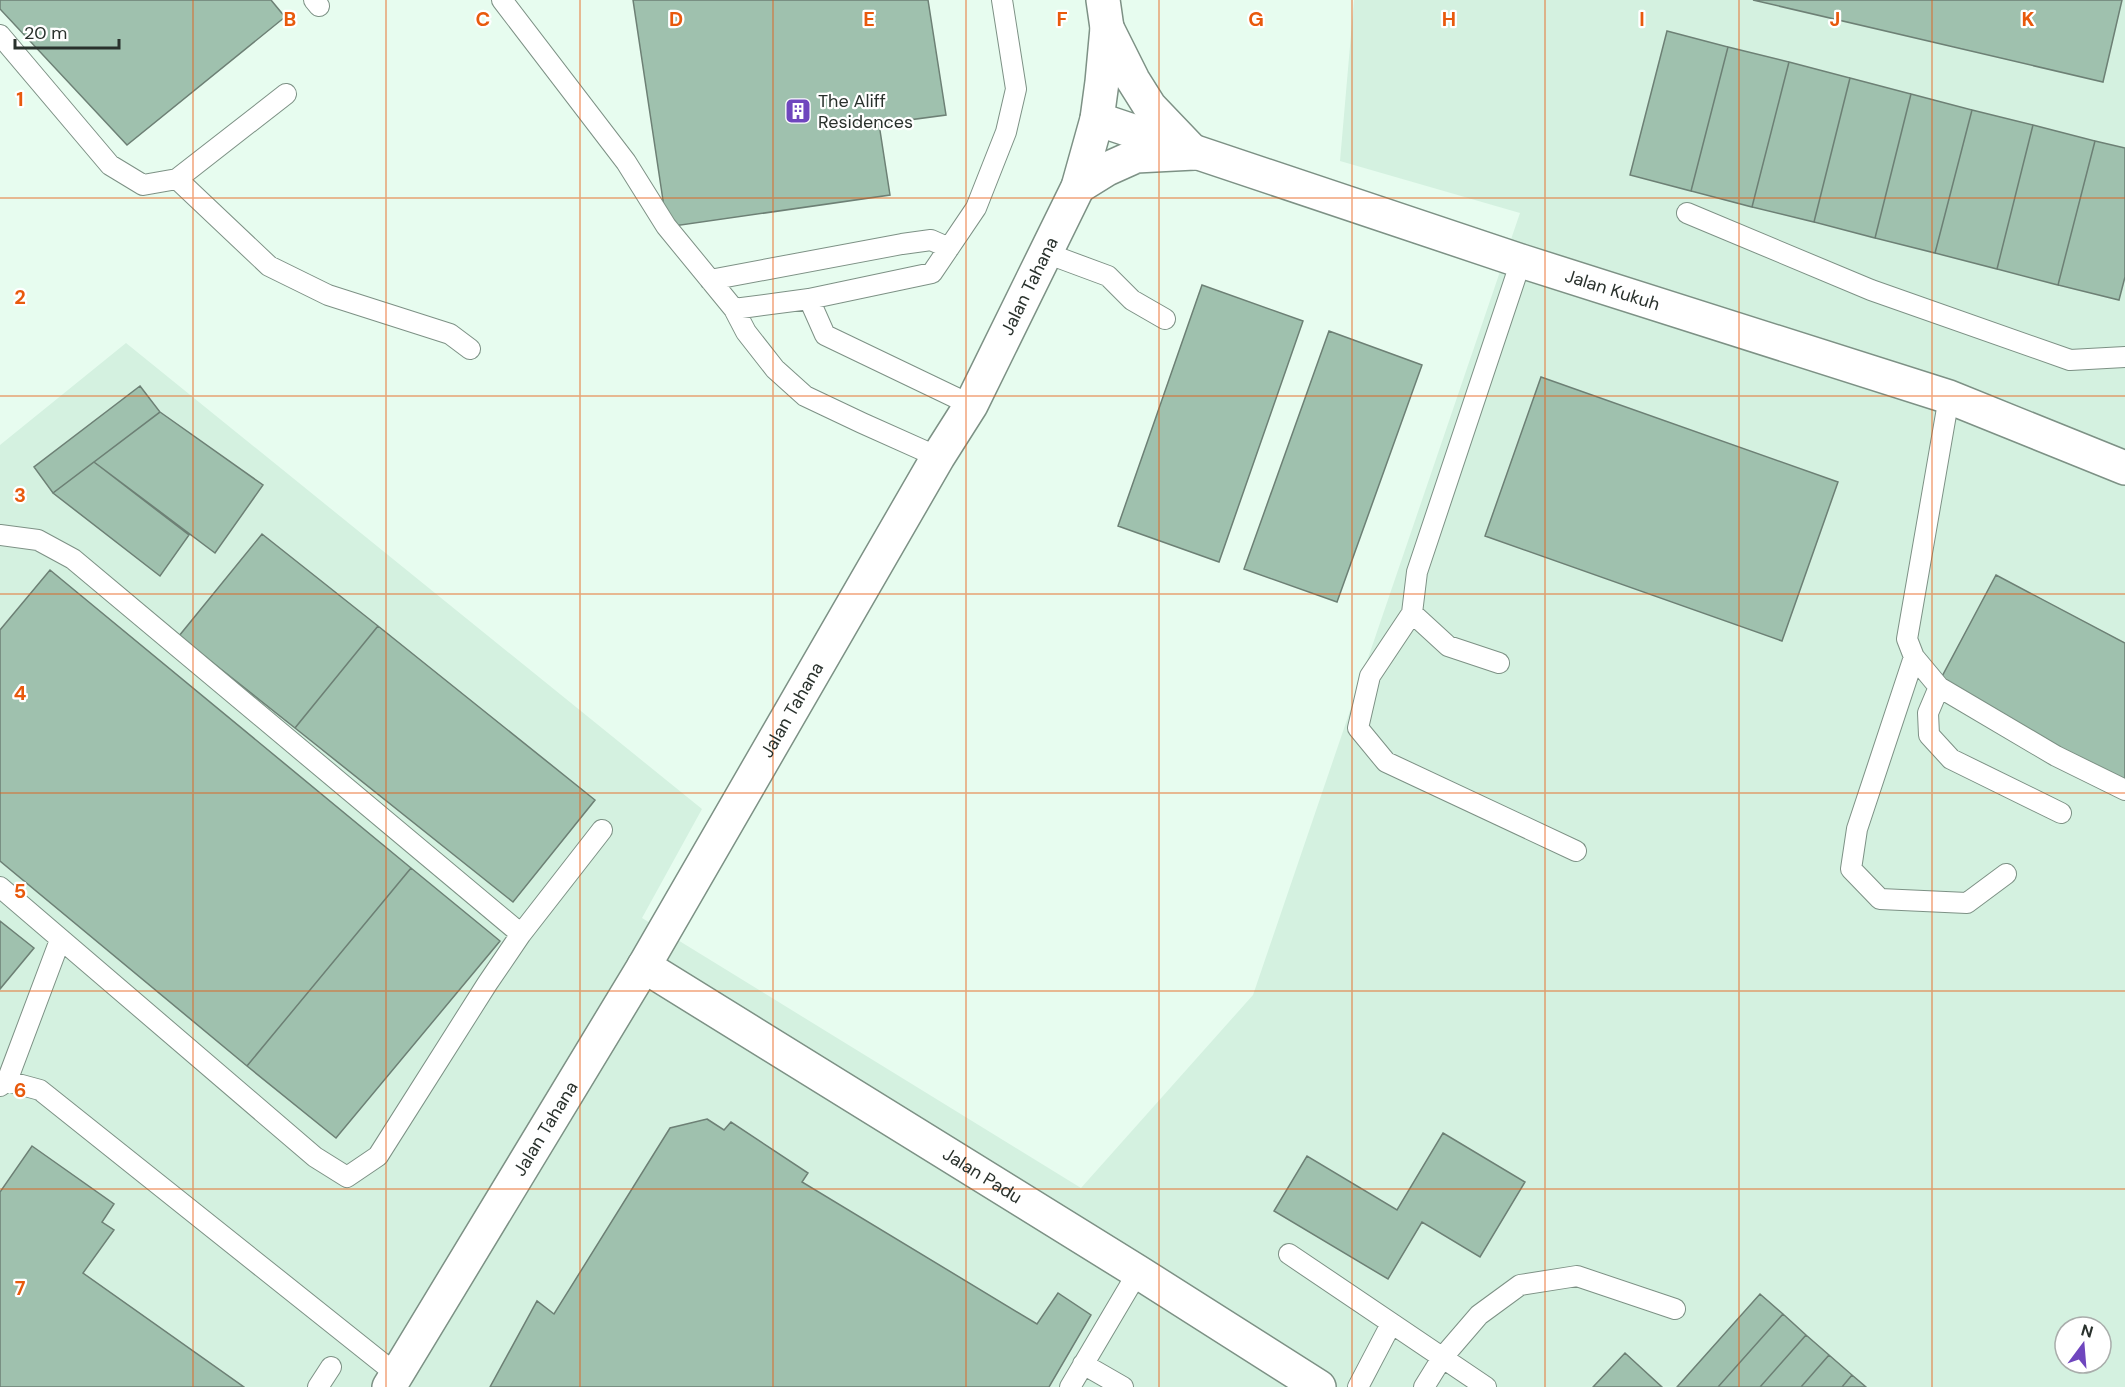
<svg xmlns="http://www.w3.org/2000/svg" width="2125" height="1387" font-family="'DM Sans',sans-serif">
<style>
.built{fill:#d4f1e0;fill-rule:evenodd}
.building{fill:#9fc1ae;stroke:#6d8075;stroke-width:1.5}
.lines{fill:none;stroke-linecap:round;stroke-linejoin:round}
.lane-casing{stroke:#7d9185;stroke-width:22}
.street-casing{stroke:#7d9185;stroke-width:36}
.secondary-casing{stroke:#7d9185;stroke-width:36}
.lane{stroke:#fff;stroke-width:20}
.street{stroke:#fff;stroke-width:33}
.secondary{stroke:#fff;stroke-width:33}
.grid{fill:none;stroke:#e8590c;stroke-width:1.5;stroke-opacity:0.55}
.labels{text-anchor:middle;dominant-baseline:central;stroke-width:4.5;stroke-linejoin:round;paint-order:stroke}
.poi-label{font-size:18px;fill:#29312c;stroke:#fff;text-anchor:start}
.street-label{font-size:18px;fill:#29312c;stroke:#fff}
.grid-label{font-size:20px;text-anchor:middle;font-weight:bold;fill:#e8590c;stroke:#fff;stroke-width:4.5;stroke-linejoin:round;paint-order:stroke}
</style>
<rect width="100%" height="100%" fill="#e7fcef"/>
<path class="built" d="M1354,0H2125V1387H0V445L126,343L702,809L642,918L1081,1188L1253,995L1520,213L1340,161ZM2065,1327H2101V1363H2065Z"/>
<path class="building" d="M0,0H271L285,17L127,145L0,9Z
M633,0H928L946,115L879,124L890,195L667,227Z
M1753,0H2122L2103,82Z
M1667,31L1728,47L1691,191L1630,175Z
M1728,47L1789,62L1752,207L1691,191Z
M1789,62L1850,78L1814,222L1752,207Z
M1850,78L1911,94L1875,238L1814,222Z
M1911,94L1972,110L1935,253L1875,238Z
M1972,110L2033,125L1997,269L1935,253Z
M2033,125L2095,141L2058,285L1997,269Z
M2095,141L2125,148V277L2119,300L2058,285Z
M1202,285L1303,321L1219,562L1118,526Z
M1329,331L1422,365L1337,602L1244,569Z
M1541,377L1838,482L1782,641L1485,536Z
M140,386L160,412L53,493L34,467Z
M160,412L263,485L215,553L94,462Z
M94,462L189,535L160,576L53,493Z
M262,534L378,626L295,728L179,636Z
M50,570L411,868L247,1066L0,861V630Z
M1996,575L2125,643V782L1938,684Z
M378,626L595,800L513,902L295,728Z
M411,868L500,941L336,1138L247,1066Z
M0,921L34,948L0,989Z
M707,1119L724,1130L731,1122L808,1173L802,1182L1037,1324L1058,1293L1091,1315L1049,1387H490L537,1301L554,1314L670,1128Z
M1443,1133L1525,1182L1480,1257L1422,1222L1388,1279L1274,1211L1307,1156L1397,1210Z
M32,1146L114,1204L102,1222L114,1230L83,1273L244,1387H0V1192Z
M1760,1294L1783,1314L1718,1387H1677Z
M1783,1314L1806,1335L1760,1387H1718Z
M1806,1335L1829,1355L1801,1387H1760Z
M1625,1353L1662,1387H1593Z
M1829,1355L1852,1375L1842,1387H1801Z
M1852,1375L1866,1387H1842Z"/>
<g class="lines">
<g class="lane-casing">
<path id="lane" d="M314,0L319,6
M502,0L626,162L666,226L734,309L746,332L775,369L805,396L862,423L938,457
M0,35L110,165L143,185L177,179L286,94
M177,179L269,266L328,295L450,334L470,349
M1687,213L1871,290L2070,360L2125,357
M1046,253L1108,276L1132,300L1165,319
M710,280L902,244L931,240L949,248
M734,309L809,299
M1949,397L1907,639L1914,657L1939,687L2056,756L2125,790
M971,405L825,335L809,299L932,273L976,208L1006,132L1016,89L1002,0
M0,535L38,540L73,559L521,934
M1412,613L1370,676L1358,728L1386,762L1576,851
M1914,657L1857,829L1851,869L1880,899L1967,903L2006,874
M1499,663L1448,646L1412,613L1417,572L1521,261
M1939,687L1928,713L1929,735L1951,759L2061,813
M0,887L315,1157L347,1177L378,1156L487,984L521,934L602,830
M7,1081L40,1090L396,1374
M0,1086L7,1081L60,940
M1289,1254L1486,1387
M1083,1364L1123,1387
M318,1387L331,1367
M1070,1387L1138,1272
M1358,1387L1391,1324
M1424,1387L1442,1358L1479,1315L1520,1285L1577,1276L1675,1309"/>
</g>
<g class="street-casing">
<g id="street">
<path id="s1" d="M1097,119L1521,261L1949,397L2125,468"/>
</g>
</g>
<g class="secondary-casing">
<g id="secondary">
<path d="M1107,28L1133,80L1150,107L1194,153"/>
<path d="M1078,187L1107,169L1136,156L1194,153"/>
<path id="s2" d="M644,966L1138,1272L1319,1387"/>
<path id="s3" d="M389,1387L644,966L938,457L971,405L1078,187L1097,119L1102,82L1107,28L1103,0"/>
</g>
</g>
<use href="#lane" class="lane"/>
<use href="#street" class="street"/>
<use href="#secondary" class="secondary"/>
</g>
<path class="grid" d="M193,0V1387M386,0V1387M580,0V1387M773,0V1387M966,0V1387M1159,0V1387M1352,0V1387M1545,0V1387M1739,0V1387M1932,0V1387M0,198H2125M0,396H2125M0,594H2125M0,793H2125M0,991H2125M0,1189H2125"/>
<defs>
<g id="building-square" transform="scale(1.35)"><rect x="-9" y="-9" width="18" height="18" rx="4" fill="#6f46be" stroke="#fff"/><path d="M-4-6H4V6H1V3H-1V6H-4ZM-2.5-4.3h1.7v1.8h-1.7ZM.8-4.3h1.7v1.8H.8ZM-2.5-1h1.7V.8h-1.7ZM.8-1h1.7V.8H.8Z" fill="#fff"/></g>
</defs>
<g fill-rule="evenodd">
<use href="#building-square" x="798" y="111"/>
</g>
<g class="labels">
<g class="poi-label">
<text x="818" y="101">The Aliff<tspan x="818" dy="21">Residences</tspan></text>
</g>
<g class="street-label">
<text stroke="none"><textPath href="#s3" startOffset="1274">Jalan Tahana</textPath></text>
<text stroke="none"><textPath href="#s1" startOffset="543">Jalan Kukuh</textPath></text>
<text stroke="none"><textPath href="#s3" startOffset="788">Jalan Tahana</textPath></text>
<text stroke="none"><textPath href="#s3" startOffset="302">Jalan Tahana</textPath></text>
<text stroke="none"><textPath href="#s2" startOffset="398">Jalan Padu</textPath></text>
</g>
</g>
<g class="grid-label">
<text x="290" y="26">B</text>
<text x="483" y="26">C</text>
<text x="676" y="26">D</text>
<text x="869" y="26">E</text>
<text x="1062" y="26">F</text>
<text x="1256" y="26">G</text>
<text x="1449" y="26">H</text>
<text x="1642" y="26">I</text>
<text x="1835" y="26">J</text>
<text x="2028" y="26">K</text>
<text x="20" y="106">1</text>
<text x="20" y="304">2</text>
<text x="20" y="502">3</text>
<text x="20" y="700">4</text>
<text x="20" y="898">5</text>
<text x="20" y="1097">6</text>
<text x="20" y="1295">7</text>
</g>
<g transform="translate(2083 1345) rotate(16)"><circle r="28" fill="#ffffff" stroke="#a9adab" stroke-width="1.5"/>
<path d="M0-4.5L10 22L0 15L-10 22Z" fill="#6f46be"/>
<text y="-9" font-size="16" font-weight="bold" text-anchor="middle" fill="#29312c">N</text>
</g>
<path d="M15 39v9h104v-9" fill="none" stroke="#29312c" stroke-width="3"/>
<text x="24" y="39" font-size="18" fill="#29312c" stroke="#ffffff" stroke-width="4.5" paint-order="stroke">20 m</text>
</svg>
